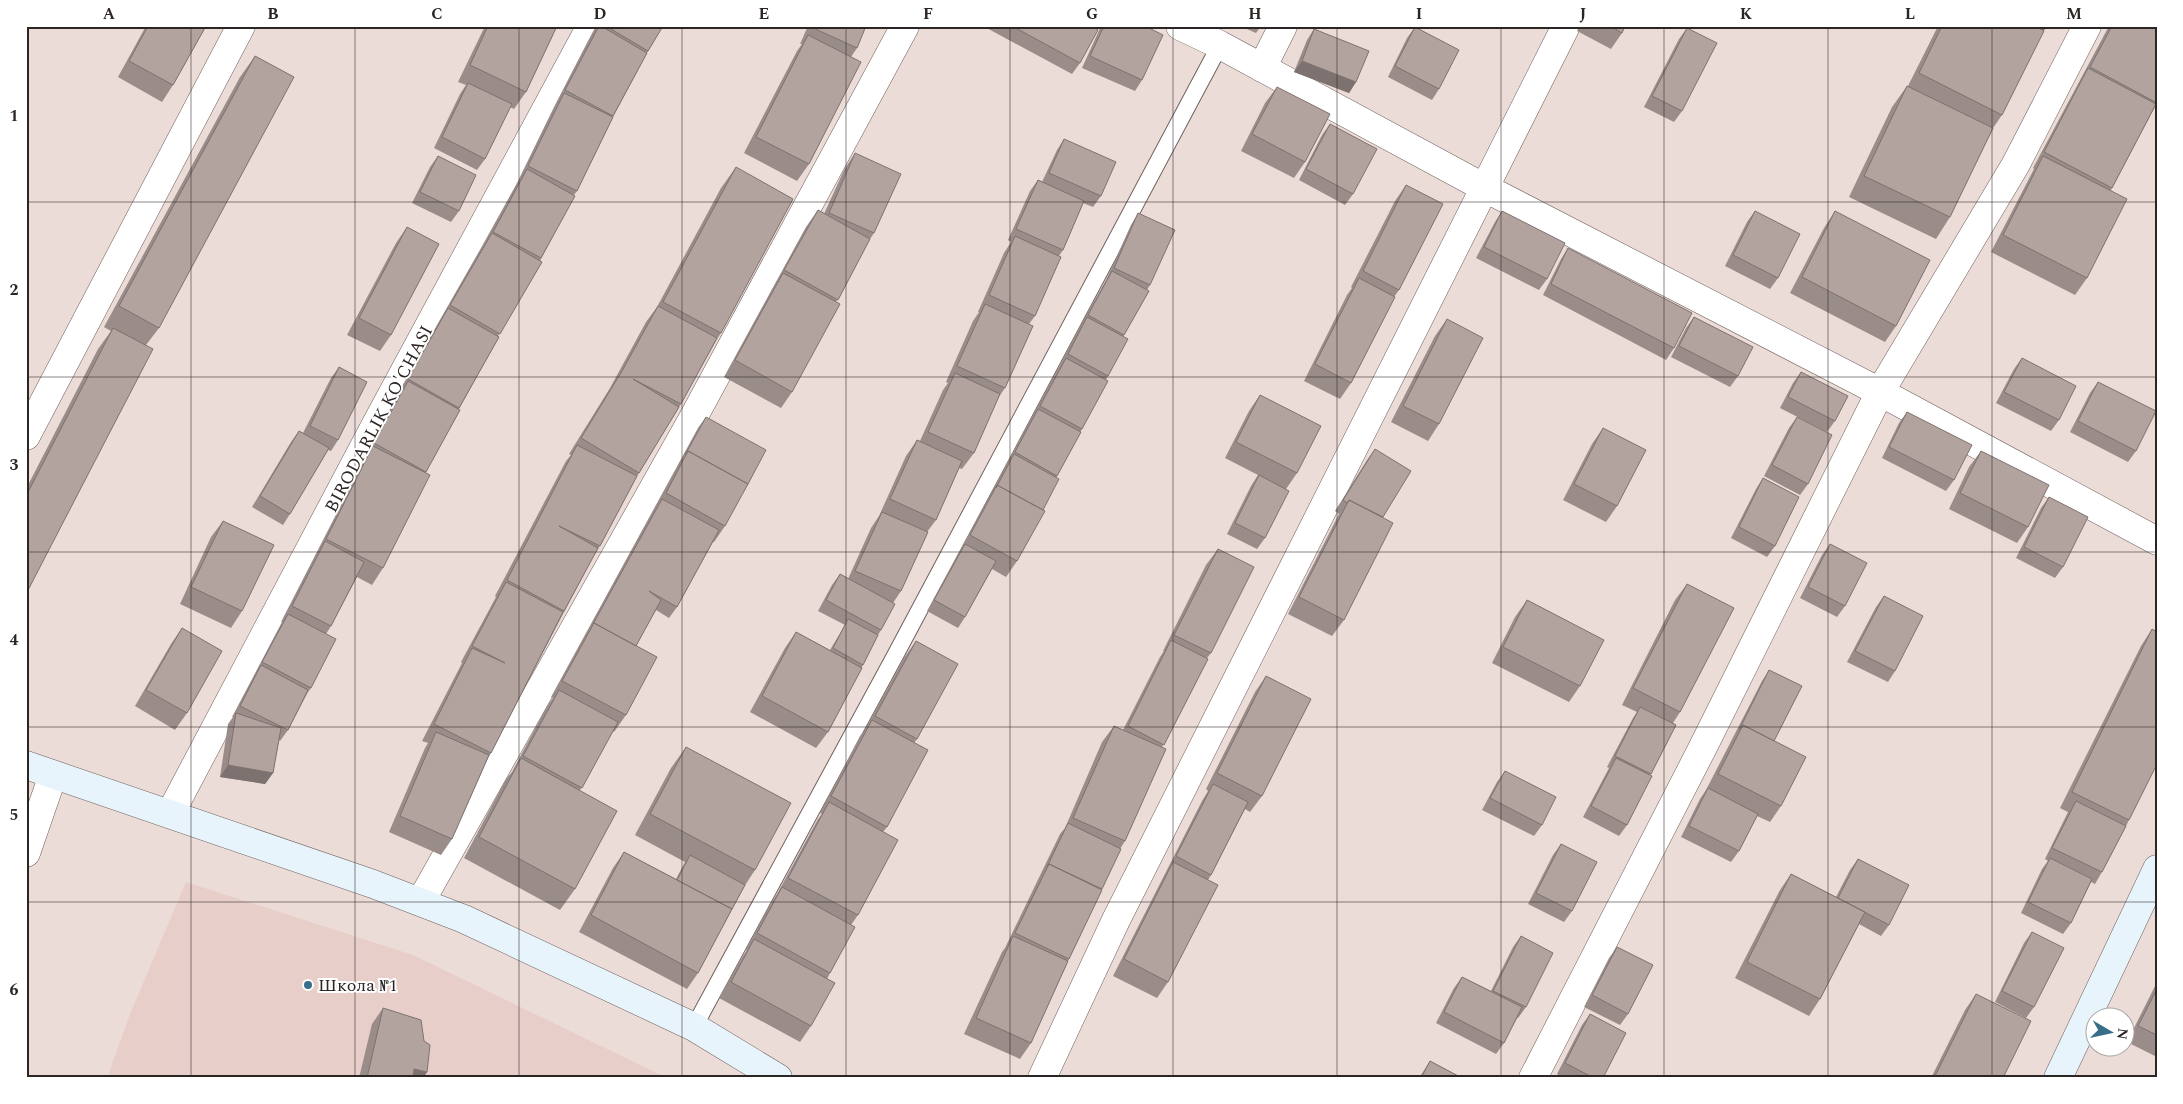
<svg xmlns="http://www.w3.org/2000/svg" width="2183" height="1104" font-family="Spectral,serif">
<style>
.built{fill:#e7cec9}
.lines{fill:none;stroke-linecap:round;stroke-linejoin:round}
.lane-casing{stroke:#6f615e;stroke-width:18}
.street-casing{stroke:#6f615e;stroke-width:29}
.secondary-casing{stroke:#6f615e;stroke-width:29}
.lane{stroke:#fff;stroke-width:16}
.street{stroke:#fff;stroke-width:28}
.secondary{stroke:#e7f4fb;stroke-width:28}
.wall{fill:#998c89}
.shaded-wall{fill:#7d726f}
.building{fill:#b2a39f;stroke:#7d726f}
.grid{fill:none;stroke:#2b2524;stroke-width:1;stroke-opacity:0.55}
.poi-dot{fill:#396e8a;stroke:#fff;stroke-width:2}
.labels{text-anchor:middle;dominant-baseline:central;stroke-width:4;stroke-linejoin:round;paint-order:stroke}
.street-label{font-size:18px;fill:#2b2524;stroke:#fff}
.poi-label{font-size:18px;fill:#2b2524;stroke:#fff;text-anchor:start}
.neatline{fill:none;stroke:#2b2524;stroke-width:2}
.grid-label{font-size:16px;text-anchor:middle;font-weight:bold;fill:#2b2524}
</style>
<rect width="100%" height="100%" fill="#ecdcd8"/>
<path class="built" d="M186,882L413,955L667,1078H107L130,1014Z"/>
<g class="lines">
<g class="lane-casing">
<path id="lane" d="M694,1027L897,652L1220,45"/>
</g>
<g class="street-casing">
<path id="street" d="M1180,26L1220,45L1485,188L1880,392L2157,541
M1262,68L1283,26
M26,436L241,26
M170,814L375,426L591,26
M26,853L53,775
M421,901L692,420L905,26
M1042,1078L1116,920L1566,26
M1533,1078L1702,749L1880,392L2016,164L2087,26"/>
</g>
<g class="secondary-casing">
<path id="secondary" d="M26,765L373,884L464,919L694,1027L778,1078
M2058,1078L2157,869"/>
</g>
<use href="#lane" class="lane"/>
<use href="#street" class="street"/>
<use href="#secondary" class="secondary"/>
</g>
<path class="wall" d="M146,26H206L173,85L162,102L118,77Z
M485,26H557L526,92L514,109L510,107L485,159L477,170L434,148L460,94L466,85L458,82Z
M596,26H663L647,53L613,117L577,191L574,195L540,261L542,262L498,336L499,337L459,409L460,410L425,473L383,568L372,585L357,577L331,626L326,634L311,688L308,692L288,730L280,741L279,740L273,773L265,784L220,777L228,724L233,717H232L282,622H281L364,460L363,459L397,396V395L481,248L517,183L554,107L589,39Z
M808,26H866L857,48L851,57L809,164L797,181L744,153L797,51L802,44H800Z
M983,26H1092L1080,63L1072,74Z
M1101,26H1145L1142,80L1135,91L1082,68Z
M1240,26H1261L1256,33Z
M1579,26H1625L1622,33L1611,49L1577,31Z
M1938,26H2046L2002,115L1993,128L1950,217L1936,239L1849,197L1892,107L1907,86H1908Z
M2109,26H2157V103L2111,190L2087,278L2075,295L1991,252L2034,169L2033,168Z
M1415,27L1439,89L1432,100L1388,77L1407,38Z
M1687,28L1682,111L1674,122L1644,107L1679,39Z
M1314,29L1356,82L1349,93L1294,72L1307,40Z
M255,56L159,328L146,345L26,594V489L98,349L111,331L104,327L240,77Z
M1277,87L1305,162L1294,178L1241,151L1265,103Z
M1330,124L1353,194L1345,205L1299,180L1322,135Z
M1064,139L1101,196L1093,207L1083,203L1063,250L1059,256L1035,316L1029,324L1005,388L998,398L974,453L962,469L959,468L936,520L927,532L901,591L893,603L881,630L878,635L863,665L828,732L816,748L750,712L785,648L796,632L830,650L845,625L818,611L832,585L840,574L848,579L871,528L879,516L906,456L917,440L920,441L943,390L948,383L946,382L973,321L979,312H978L1004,253L1011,242L1008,240L1030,191L1038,180L1042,182L1057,150Z
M855,153L874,233L870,239L836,302L792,392L781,408L724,377L806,227L818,210L824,214L844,170Z
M438,156L459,211L451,222L412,203L430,167Z
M736,167L721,333L717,339L681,404L636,478L600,546L596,552L563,614L491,753L488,758L452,839L441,855L389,832L425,748L428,743L422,741L462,663L461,662L496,597L495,596L566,461L571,455L569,454L610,388L646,322L657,307L721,188Z
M1406,185L1399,290L1394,297L1351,383L1340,399L1304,381L1347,295L1352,288L1351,287L1395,201Z
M1502,211L1547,279L1539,290L1476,258L1495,222Z
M1755,211L1778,278L1770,289L1725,266L1747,222Z
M1835,211L1896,326L1885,342L1790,293L1824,228Z
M1138,213L1150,285L1147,290L1149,291L1123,337L1108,376L1106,380L1082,429L1056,478L1043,510L1017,561L1006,577L992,569L965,617L958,628L927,611L1060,365L1079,328L1106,280L1131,225Z
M407,227L391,335L380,351L347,335L396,243Z
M1568,248L1674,348L1666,360L1543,295L1561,259Z
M1694,317L1738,376L1730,387L1671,357L1686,328Z
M1447,319L1439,424L1428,441L1391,422L1435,336Z
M2022,358L2059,420L2051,431L1996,403L2014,369Z
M339,367L338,440L331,451L328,450L290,514L283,525L252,507L291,442L299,431L303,433L331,378Z
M1801,372L1835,421L1827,432L1780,408L1793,383Z
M2098,382L2136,451L2128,462L2070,432L2090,393Z
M1260,395L1297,473L1286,489L1265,538L1257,549L1227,534L1251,486L1258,475L1225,458L1249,411Z
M1907,412L1954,480L1946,491L1882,458L1899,423Z
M706,417L725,526L714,542H713L677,607L669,618L656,610L636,646L626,715L614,732L613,731L580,790L575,889L560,910L464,858L506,779L512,772L547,706L553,698L551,697L698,428Z
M1797,417L1808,484L1800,495L1764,476L1789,428Z
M1603,428L1617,506L1606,522L1563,500L1592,444Z
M1375,449L1383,517L1344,620L1332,636L1288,614L1339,514L1335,511L1367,460Z
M1981,451L2028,527L2017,543L1949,509L1969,467Z
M1763,478L1775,546L1767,557L1731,538L1756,489Z
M2049,497L2063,567L2055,578L2016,558L2041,508Z
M223,521L242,611L231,628L180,604L211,537Z
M1830,544L1845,606L1837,617L1800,598L1822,555Z
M1218,549L1211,653L1207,658L1162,747L1125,841L1120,849L1068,961L1031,1043L1020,1059L964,1034L1002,952L1005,948L1060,834L1065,828L1102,742L1114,726L1123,730L1160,657L1164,651H1163L1206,565Z
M1687,584L1680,712L1673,723L1676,725L1650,775L1627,825L1619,836L1583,817L1609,768L1607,767L1633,718L1637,712L1622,705L1675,600Z
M1884,596L1895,671L1888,682L1847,662L1876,607Z
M1527,600L1580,686L1569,702L1492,663L1515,617Z
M182,628L187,713L175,730L135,706L171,644Z
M2152,629L2129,820L2126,826L2102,872L2095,884L2091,882L2071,923L2063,934L2021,913L2042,869L2048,861L2045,859L2068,812L2060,808L2141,646Z
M916,641L917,739L914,743L887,827L883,832L858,915L851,925L830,973L827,979L811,1026L800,1042L719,998L743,956L747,950H746L771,903L777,894L818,819L822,814L820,813L860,736L865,730L904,658Z
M1769,670L1774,741L1781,806L1770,822L1757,816L1739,851L1731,862L1681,837L1700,799L1706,790L1762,681Z
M1266,676L1262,796L1250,812L1245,809L1211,875L1208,880L1168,982L1157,998L1113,976L1202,801L1208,791L1206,789L1255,692Z
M686,747L755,870L744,887L698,973L687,989L579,932L613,868L624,852L676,879L685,862L635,835L671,768Z
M1505,771L1542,825L1534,836L1482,810L1497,782Z
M1561,844L1572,911L1564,922L1528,904L1553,855Z
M1858,859L1889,925L1881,936L1859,924L1820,999L1809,1016L1735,978L1780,890L1791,874L1836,897L1850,870Z
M2032,932L2034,1007L2026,1018L1995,1002L2024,943Z
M1521,936L1526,1007L1518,1018H1517L1504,1043L1496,1054L1436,1023L1454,988L1462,977L1491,991L1513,947Z
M1617,947L1628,1014L1620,1025L1584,1007L1609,958Z
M2157,982V1057L2127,1042Z
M1976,994L2003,1078H1931L1965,1010Z
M383,1008L427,1072L423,1078H359L372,1024Z
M1590,1014L1603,1078H1564L1557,1074L1582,1025Z
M1430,1061L1462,1078H1419Z"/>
<path class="shaded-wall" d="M1302,61L1356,82L1349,93L1294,72Z
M228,765L273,773L265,784L220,777Z
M414,1069L427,1072L423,1078H408Z"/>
<path class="building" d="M148,26H206L173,85L129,61Z
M488,26H557L526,92L470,65Z
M599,26H601L647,53L613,116L565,90Z
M606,26H663L648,51Z
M812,26H866L857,48L811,27Z
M1012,26H1092L1098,30L1080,63Z
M1104,26H1145L1163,35L1142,80L1090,56Z
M1610,26H1625L1622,33Z
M1942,26H2035L2044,31L2002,115L1919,73Z
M2038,26H2046L2044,30Z
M2112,26H2157V103L2090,67Z
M1415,27L1459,50L1439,89L1395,66Z
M1687,28L1717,43L1682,111L1652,96Z
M1314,29L1369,51L1356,82L1302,61Z
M808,35L861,62L809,164L756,137Z
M255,56L294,77L159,328L119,306Z
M2088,68L2156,104L2112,188L2044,152Z
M468,83L512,104L485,159L442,137Z
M1907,86L1993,128L1950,217L1864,176Z
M1277,87L1330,114L1305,162L1252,134Z
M564,93L613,117L577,191L528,166Z
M1330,124L1377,149L1353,194L1306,169Z
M1064,139L1116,162L1101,196L1049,173Z
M855,153L901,174L874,233L829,213Z
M438,156L476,175L459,211L420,192Z
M2043,156L2127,199L2087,278L2003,235Z
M736,167L793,199L721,333L663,302Z
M527,169L575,196L541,258L493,232Z
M1038,180L1084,201L1063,250L1016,229Z
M1406,185L1443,204L1399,290L1363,271Z
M818,210L870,239L838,300L784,270Z
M1502,211L1565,243L1547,279L1484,247Z
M1755,211L1800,234L1778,278L1733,255Z
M1835,211L1930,260L1896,326L1802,277Z
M1138,213L1175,230L1150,285L1114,268Z
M407,227L439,244L391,335L359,318Z
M492,233L542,262L500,334L450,305Z
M1015,236L1061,257L1035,316L989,295Z
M1568,248L1692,313L1674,348L1551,284Z
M1112,271L1149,291L1124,335L1088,315Z
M783,273L840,304L792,392L735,360Z
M1359,278L1395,297L1351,383L1315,364Z
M985,304L1033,326L1005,388L957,366Z
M658,306L717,338L681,404L633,379L679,407L639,473L581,438L622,371Z
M448,308L499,337L459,408L408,379Z
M1087,317L1128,339L1108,376L1068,354Z
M1694,317L1753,347L1738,376L1679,346Z
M1447,319L1483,338L1439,424L1403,406Z
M113,328L153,349L26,594V496Z
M1066,358L1108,381L1082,429L1040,406Z
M2022,358L2076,386L2059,420L2004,392Z
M339,367L367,382L338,440L310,426Z
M1801,372L1848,396L1835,421L1788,397Z
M955,373L1000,394L974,453L928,432Z
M408,381L460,410L426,472L374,443Z
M2098,382L2156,411L2136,451L2078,421Z
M1260,395L1321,426L1297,473L1236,442Z
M1038,409L1081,432L1057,476L1015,452Z
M1907,412L1972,445L1954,480L1889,447Z
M706,417L766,450L748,484L688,451L685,455Z
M1797,417L1832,435L1808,484L1772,465Z
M1603,428L1646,450L1617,506L1574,484Z
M299,431L329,448L290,514L260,496Z
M917,440L962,461L936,520L890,499Z
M577,445L637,476L600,546L559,526L598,548L564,611L507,580Z
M373,446L430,475L383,568L326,539Z
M1375,449L1411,471L1383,517L1349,500L1347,503L1343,500Z
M688,451L748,484L725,526L666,493Z
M1981,451L2049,485L2028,527L1960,493Z
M1014,454L1059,479L1043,510L997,485L996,488Z
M1259,475L1289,491L1265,538L1235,523Z
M1763,478L1799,497L1775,546L1739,527Z
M997,485L1045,511L1017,561L970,535Z
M2049,497L2088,517L2063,567L2024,547Z
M662,499L719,530L677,607L649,591L661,600L636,646L594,623L593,624Z
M1349,500L1393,523L1344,620L1299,597Z
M882,512L928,532L901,591L855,571Z
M223,521L274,545L242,611L191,587Z
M325,541L364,562L331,626L292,606Z
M965,544L996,561L965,617L934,600Z
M1830,544L1867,563L1845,606L1808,587Z
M1218,549L1254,567L1211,653L1174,635Z
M840,574L895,604L881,630L826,600Z
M506,582L563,612L491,753L434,724L472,648L505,663L472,646Z
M1687,584L1734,608L1680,712L1633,688Z
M1884,596L1923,616L1895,671L1855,651Z
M1527,600L1604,640L1580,686L1503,647Z
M288,614L336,639L311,688L262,662Z
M848,619L878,635L863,665L833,648Z
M594,623L657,657L626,715L562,681Z
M182,628L222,651L187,713L146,690Z
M2152,629L2157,632V764L2129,820L2072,792Z
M796,632L862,668L828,732L762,696Z
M1171,640L1208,659L1164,745L1128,726Z
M916,641L958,664L917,739L875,716Z
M261,665L308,690L288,730L240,706Z
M1769,670L1802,686L1774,741L1743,725L1739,730Z
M1266,676L1311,699L1262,796L1217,773Z
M559,690L618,722L582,788L523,756Z
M1640,707L1676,725L1651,774L1615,756Z
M236,713L281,728L273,773L228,765Z
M872,720L928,750L887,827L831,796Z
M1743,725L1806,757L1781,806L1718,774Z
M1114,726L1166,749L1125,841L1073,818Z
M436,732L489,755L452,839L400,816Z
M686,747L791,803L755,870L650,814Z
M521,758L617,811L575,889L479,837Z
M1616,758L1652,776L1627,825L1591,806Z
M1505,771L1556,797L1542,825L1490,798Z
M1213,784L1248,802L1211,875L1176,856Z
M1708,788L1758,814L1739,851L1689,826Z
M2076,801L2126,826L2102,872L2052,848Z
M829,802L898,840L858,915L788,878Z
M1068,823L1121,849L1102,889L1049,864L1047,867Z
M1561,844L1597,862L1572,911L1536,893Z
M624,852L732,909L698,973L591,915Z
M690,855L745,885L732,909L677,880Z
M2050,858L2092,879L2071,923L2028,902Z
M1858,859L1909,885L1889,925L1838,898Z
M1173,862L1218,885L1168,982L1124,959Z
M1049,864L1102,890L1069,959L1015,933Z
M1791,874L1865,912L1820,999L1747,962Z
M782,887L855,927L830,973L757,933Z
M2032,932L2064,948L2034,1007L2002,991Z
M1013,936L1068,961L1031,1043L976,1018Z
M1521,936L1553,953L1526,1007L1493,991Z
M754,939L835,983L811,1026L731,982Z
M1617,947L1653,965L1628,1014L1592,995Z
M1462,977L1522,1007L1504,1043L1444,1012Z
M2157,989V1035L2138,1026Z
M1976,994L2031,1021L2003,1078H1934Z
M383,1008L421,1020L424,1041L430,1045L427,1072L414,1069L413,1078H367Z
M1590,1014L1626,1033L1603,1078H1594L1565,1063Z
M1430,1061L1462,1078H1421Z"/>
<path class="grid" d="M191,26V1078M355,26V1078M519,26V1078M682,26V1078M846,26V1078M1010,26V1078M1173,26V1078M1337,26V1078M1501,26V1078M1664,26V1078M1828,26V1078M1992,26V1078M26,202H2157M26,377H2157M26,552H2157M26,727H2157M26,902H2157"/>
<circle class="poi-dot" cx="308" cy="985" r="5"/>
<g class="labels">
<g class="street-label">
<text transform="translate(379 419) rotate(-62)">BIRODARLIK KO'CHASI</text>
</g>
<g class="poi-label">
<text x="318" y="985">Школа №1</text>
</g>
</g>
<rect width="2183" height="1104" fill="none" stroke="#ffffff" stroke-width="55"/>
<g transform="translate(2110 1032) rotate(99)"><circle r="24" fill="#ffffff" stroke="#aaa8a7"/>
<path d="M0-4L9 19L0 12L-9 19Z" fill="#396e8a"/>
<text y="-8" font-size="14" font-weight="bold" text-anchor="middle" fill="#2b2524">N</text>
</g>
<rect x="28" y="28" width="2128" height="1048" class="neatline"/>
<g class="grid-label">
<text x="109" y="19">A</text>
<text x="273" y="19">B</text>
<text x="437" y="19">C</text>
<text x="600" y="19">D</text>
<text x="764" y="19">E</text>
<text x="928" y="19">F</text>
<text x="1092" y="19">G</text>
<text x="1255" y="19">H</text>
<text x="1419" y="19">I</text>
<text x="1583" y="19">J</text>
<text x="1746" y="19">K</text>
<text x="1910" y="19">L</text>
<text x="2074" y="19">M</text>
<text x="14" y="121">1</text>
<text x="14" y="295">2</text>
<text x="14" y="470">3</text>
<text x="14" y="645">4</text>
<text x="14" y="820">5</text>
<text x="14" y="995">6</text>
</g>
</svg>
